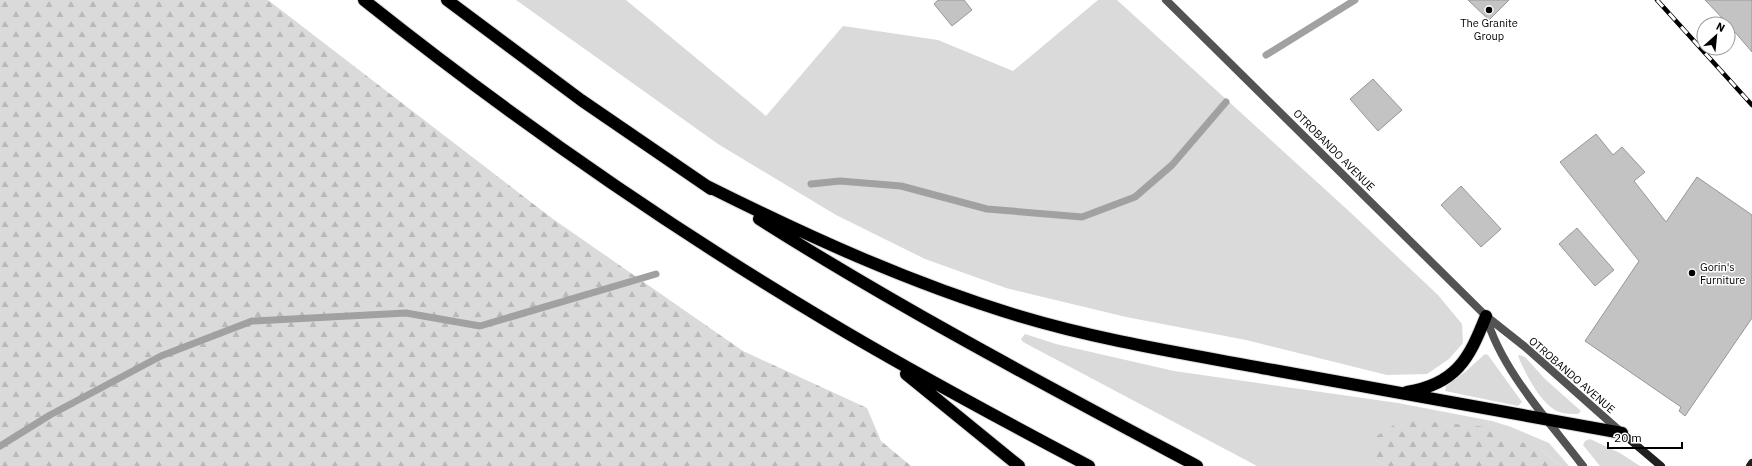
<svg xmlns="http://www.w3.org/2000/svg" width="1752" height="466" font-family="'IBM Plex Sans',sans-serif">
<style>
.grass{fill:#dadada}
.forest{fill:url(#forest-firs)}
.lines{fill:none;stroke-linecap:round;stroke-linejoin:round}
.stream{stroke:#a1a1a1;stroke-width:7}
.building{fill:#c3c3c3;stroke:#979797}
.motorway-casing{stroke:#dbdbdb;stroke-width:14}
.tertiary{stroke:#535353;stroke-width:8}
.secondary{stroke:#202020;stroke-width:8}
.motorway{stroke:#000;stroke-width:12}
.rail-casing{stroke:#000;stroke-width:4.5}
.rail{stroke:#fff;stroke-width:3;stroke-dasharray:9;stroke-linecap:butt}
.poi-dot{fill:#000;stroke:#fff;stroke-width:1.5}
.labels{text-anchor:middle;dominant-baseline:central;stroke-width:3;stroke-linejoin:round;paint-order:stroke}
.poi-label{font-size:11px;fill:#000;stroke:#fff}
.street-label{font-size:11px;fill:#000;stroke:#fff}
</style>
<defs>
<pattern id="forest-firs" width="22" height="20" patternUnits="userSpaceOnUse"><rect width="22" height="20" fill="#dadada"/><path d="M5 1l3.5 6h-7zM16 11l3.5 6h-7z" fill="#b9b9b9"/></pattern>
</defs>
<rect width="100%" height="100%" fill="#fff"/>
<path class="grass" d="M516,0H626L766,116L843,26L938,40L1013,71L1098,0H1117L1351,213L1438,295L1462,324L1463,343L1449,359L1427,374L1387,375L1246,340L1126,317L1006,288L925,259L836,215L718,144Z
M1025,334L1056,344L1174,371L1398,403L1492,421L1511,427L1549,443L1569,466H1561L1541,450L1374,459L1386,466H1257L1023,342L1021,339Z
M1485,354L1488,355L1522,402L1518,406L1445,391L1446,386L1465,372Z
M1520,355L1525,357L1545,379L1581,411L1578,414C1572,414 1565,414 1559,412C1541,405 1525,373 1518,356Z
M1590,439L1620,453L1640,466H1600L1583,445L1585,441Z"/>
<path class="forest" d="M0,0H268L553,219L743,351L867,408L881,441L911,466H0Z
M1403,419L1486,427L1541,450L1561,466H1386L1374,459L1372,439Z"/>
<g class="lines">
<path class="stream" d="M1266,55L1355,0
M811,184L840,181L901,186L987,209L1082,217L1135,197L1172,165L1226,102
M0,446L50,415L161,356L252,321L406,313L480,326L656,274"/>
</g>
<path class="building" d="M938,0H964L972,10L952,26L934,4Z
M1468,0H1509L1489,20Z
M1705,0H1752V52L1728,24Z
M1373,79L1402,110L1378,131L1350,99Z
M1596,134L1613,155L1622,147L1645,172L1634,181L1666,222L1697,177L1752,215V318L1685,416L1679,411L1681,407L1585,341L1639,261L1560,162Z
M1461,186L1501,229L1481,247L1441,205Z
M1577,228L1614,270L1595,286L1559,244Z"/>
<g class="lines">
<g class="motorway-casing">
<path id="motorway" d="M364,0C511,117 666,225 827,321C912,372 1000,419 1089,466
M447,0L581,100L711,189
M705,185C807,236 910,283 1019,316C1102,341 1188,354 1273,370C1389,391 1505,412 1622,433
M759,219C901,309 1049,387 1197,466
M906,374L1019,466
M1407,392C1456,384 1469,359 1486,316"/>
</g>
<path class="tertiary" d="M1166,0L1486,316L1524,346L1621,432
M1486,316C1501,370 1549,421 1583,466"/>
<path class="secondary" d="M1622,433L1661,466
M1750,466L1752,463"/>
<use href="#motorway" class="motorway"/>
<g class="rail-casing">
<path id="rail" d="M1657,0L1752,105"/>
</g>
<use href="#rail" class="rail"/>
</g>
<g class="poi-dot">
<circle cx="1489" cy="10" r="4"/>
<circle cx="1692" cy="273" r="4"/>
</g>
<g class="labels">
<g class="poi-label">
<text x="1489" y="23">The Granite<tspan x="1489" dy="13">Group</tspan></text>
<text x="1700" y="267" text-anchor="start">Gorin's<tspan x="1700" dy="13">Furniture</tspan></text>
</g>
<g class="street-label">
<text transform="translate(1334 150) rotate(45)">OTROBANDO AVENUE</text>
<text transform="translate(1572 375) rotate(41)">OTROBANDO AVENUE</text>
</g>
</g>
<g transform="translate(1716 36) rotate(27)"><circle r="19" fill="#ffffff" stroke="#999999"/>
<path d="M0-3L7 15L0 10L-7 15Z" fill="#000000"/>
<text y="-6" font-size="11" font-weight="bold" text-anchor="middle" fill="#000000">N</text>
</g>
<path d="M1608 442v6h74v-6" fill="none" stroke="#000000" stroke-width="2"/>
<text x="1614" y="442" font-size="12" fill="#000000" stroke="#ffffff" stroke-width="3" paint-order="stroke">20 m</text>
</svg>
